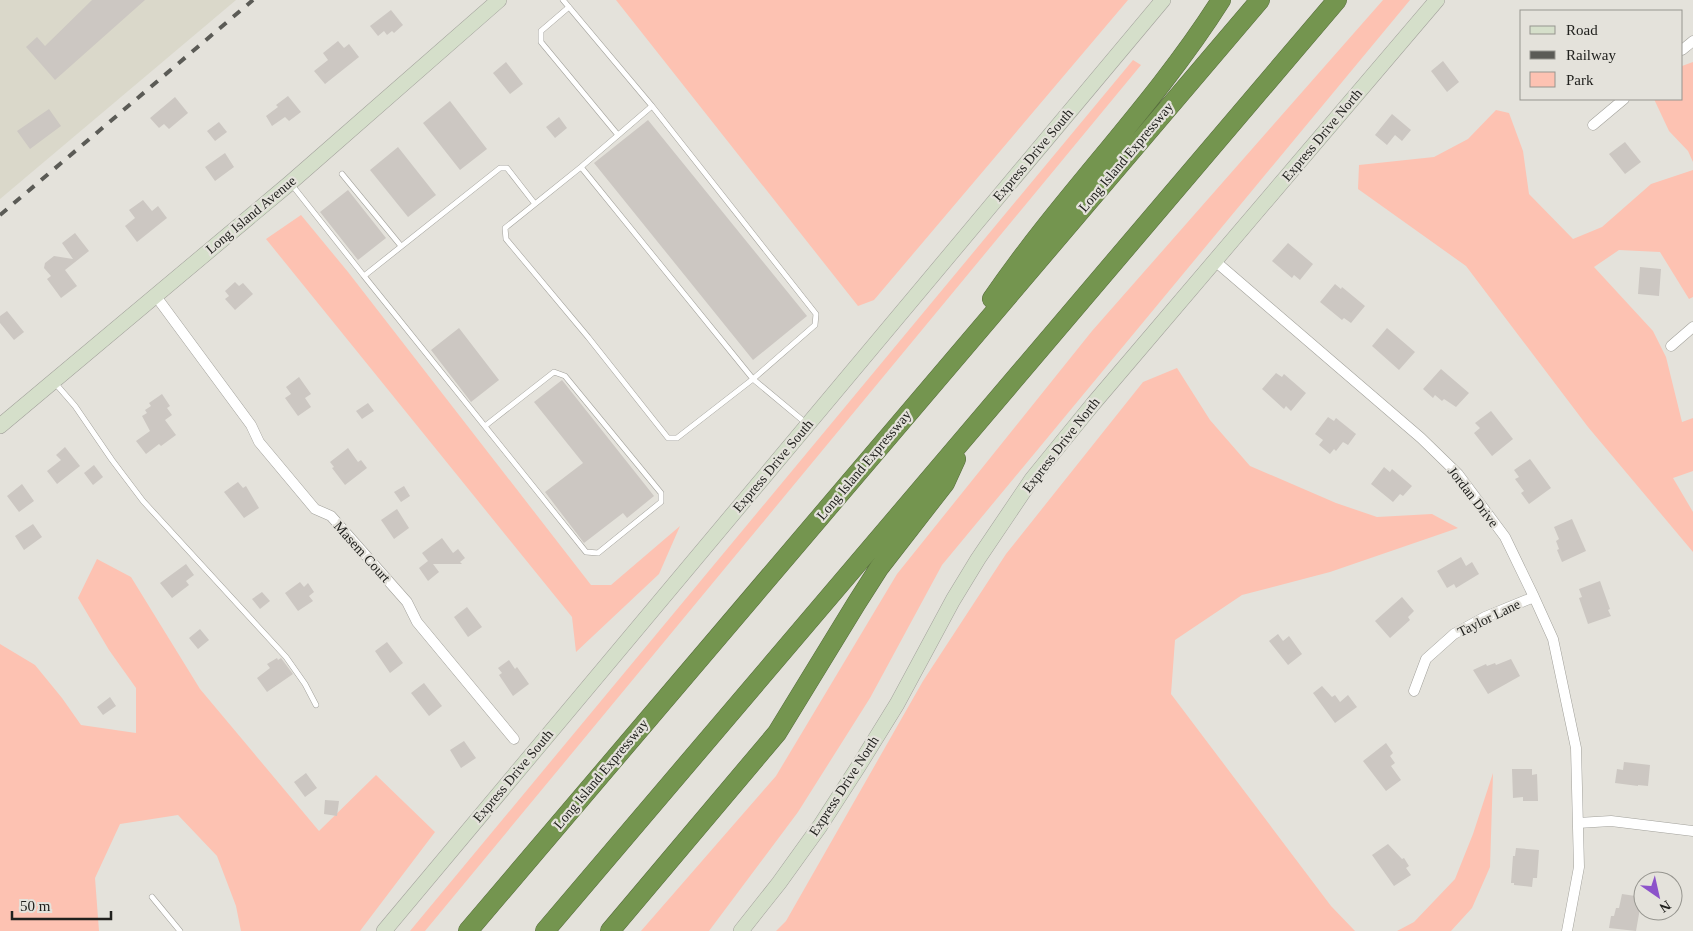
<svg xmlns="http://www.w3.org/2000/svg" width="1693" height="931" font-family="Georgia,serif">
<style>
.built{fill:#dad8ca}
.green{fill:#fdc2b2}
.building{fill:#ccc7c2}
.lines{fill:none;stroke-linecap:round;stroke-linejoin:round}
.lane-casing{stroke:#a2a19b;stroke-width:6}
.street-casing{stroke:#a2a19b;stroke-width:11}
.secondary-casing{stroke:#a2a19b;stroke-width:16}
.highway-casing{stroke:#576c3e;stroke-width:20}
.lane{stroke:#fff;stroke-width:5}
.street{stroke:#fff;stroke-width:10}
.secondary{stroke:#d5dfca;stroke-width:15}
.highway{stroke:#74954f;stroke-width:19}
.rail{stroke:#5b5b56;stroke-width:4;stroke-dasharray:9 9;stroke-linecap:butt}
.labels{text-anchor:middle;dominant-baseline:central;stroke-width:4.5;stroke-linejoin:round;paint-order:stroke}
.street-label{font-size:14px;fill:#21211e;stroke:#e4e2db}
</style>
<rect width="100%" height="100%" fill="#e4e2db"/>
<path class="built" d="M0,0H236L0,199Z"/>
<path class="green" d="M616,0H1128L874,300L858,306Z
M1383,0H1410L942,565L870,698L798,812L709,931H641L776,776L897,574L1092,331Z
M1133,60L1141,65L425,931H410Z
M1693,62V162L1688,151L1669,131L1654,99H1682V66Z
M1496,110L1509,113L1523,151L1529,194L1573,239L1602,227L1651,184L1693,170V297L1689,299L1660,252L1619,250L1594,267L1653,331L1666,357L1682,422L1693,418V471L1673,478L1693,512V552L1588,427L1466,266L1358,189L1359,165L1434,157L1468,139Z
M301,215L348,272L591,585H611L680,526L659,574L576,652L572,617L266,239Z
M1177,368L1210,420L1250,466L1336,503L1377,517L1432,514L1458,528L1330,572L1242,595L1175,640L1171,694L1331,906L1355,931H776L786,921L923,681L1006,554L1143,382Z
M97,559L131,577L200,689L319,831L376,775L435,832L360,931H241L236,906L217,856L178,815L120,824L95,878L99,931H0V644L35,665L62,698L81,725L136,733V688L109,650L78,598Z
M1493,773L1490,867L1472,908L1451,931H1397L1414,922L1455,879L1473,834Z"/>
<path class="building" d="M92,0H145L55,80L26,47L37,37L45,46Z
M391,10L403,25L394,33L392,31L387,35L384,31L378,36L370,26Z
M338,41L344,48L349,44L359,57L325,84L314,71L328,60L323,53Z
M1443,61L1459,82L1447,92L1431,71Z
M506,62L523,84L510,94L493,73Z
M288,96L301,112L289,121L285,117L272,126L266,116L278,107L276,105Z
M175,97L188,113L169,129L164,124L159,128L150,118Z
M450,101L487,149L460,170L423,123Z
M49,109L61,126L30,149L17,131Z
M1392,114L1411,130L1402,141L1395,135L1387,145L1375,135Z
M559,117L567,128L555,138L546,127Z
M648,120L807,316L753,360L594,163Z
M219,122L227,132L215,141L207,131Z
M1625,142L1641,162L1625,174L1609,154Z
M398,147L436,195L408,217L370,170Z
M225,153L234,167L215,181L205,167Z
M348,190L386,238L358,260L320,212Z
M143,200L152,211L158,206L167,218L137,242L125,226L135,218L129,210Z
M75,233L89,251L65,270L77,286L61,298L47,279L51,276L44,268L45,263L54,256L73,259L62,243Z
M1288,243L1313,264L1300,280L1294,275L1292,278L1272,261Z
M1640,267L1661,269L1659,296L1638,294Z
M235,282L239,286L243,283L253,294L235,310L225,299L229,296L225,291Z
M1335,284L1341,289L1342,287L1365,306L1351,323L1344,318L1342,320L1320,302Z
M7,311L24,332L14,340L0,323V316Z
M459,328L499,380L471,402L431,350Z
M1387,328L1415,352L1399,370L1372,346Z
M1441,369L1469,393L1456,407L1444,399L1442,401L1435,395L1433,398L1423,389Z
M1276,373L1282,377L1284,374L1306,393L1291,411L1286,406L1284,409L1262,389Z
M299,377L311,394L305,398L311,407L298,416L285,398L291,394L286,387Z
M562,380L654,496L627,518L623,513L584,543L545,492L583,463L534,402Z
M162,394L170,406L167,408L172,415L165,420L176,435L161,446L159,444L146,454L136,441L150,431L142,416L147,413L145,410L151,406L149,403Z
M368,403L374,411L362,419L356,411Z
M1491,411L1513,439L1492,456L1474,433L1480,428L1475,423Z
M1328,417L1334,421L1336,418L1356,434L1348,445L1343,442L1336,451L1334,449L1330,454L1319,445L1323,440L1315,434Z
M65,447L80,466L57,484L47,471L61,460L56,455Z
M348,448L358,462L361,460L367,468L345,485L332,468L334,467L330,462Z
M1530,459L1551,488L1529,504L1521,493L1524,491L1515,479L1519,477L1514,470Z
M94,465L103,477L93,485L84,473Z
M1384,467L1390,472L1392,469L1412,486L1403,496L1400,494L1393,502L1371,484Z
M238,482L243,488L246,486L259,508L244,518L224,492Z
M22,484L34,501L19,512L7,496Z
M404,486L410,496L401,502L394,492Z
M397,509L409,528L394,539L381,520Z
M1572,519L1586,551L1562,562L1557,550L1559,549L1556,541L1559,539L1554,527Z
M33,524L42,537L24,550L15,536Z
M442,538L453,553L458,549L465,558L460,562L462,564H433L439,572L428,581L419,568L428,561L422,553Z
M1461,557L1466,566L1472,562L1479,574L1456,588L1454,584L1447,588L1437,571Z
M186,564L194,575L186,581L189,585L172,598L160,583Z
M1600,581L1610,609L1608,610L1611,616L1588,624L1579,598L1582,597L1579,589Z
M300,582L304,587L308,583L314,592L309,596L313,601L298,611L285,593Z
M262,592L270,601L260,609L252,599Z
M1402,597L1414,611L1408,617L1410,620L1390,638L1375,621Z
M467,607L482,627L468,637L454,617Z
M200,629L209,640L198,649L189,638Z
M1278,634L1283,641L1289,636L1302,654L1288,665L1269,641Z
M387,642L403,663L390,673L375,651Z
M277,658L278,660L281,658L293,674L267,692L257,678L270,668L267,664Z
M1511,659L1520,676L1488,694L1473,670L1486,664L1487,666L1495,663L1496,665Z
M509,660L515,669L517,667L529,684L513,696L499,675L502,673L498,668Z
M424,683L442,706L429,716L411,693Z
M1322,686L1332,697L1335,695L1340,702L1348,695L1357,707L1335,723L1313,693Z
M110,697L116,706L103,715L97,707Z
M464,741L476,758L461,768L450,750Z
M1386,743L1393,753L1390,756L1395,763L1391,766L1401,780L1386,791L1363,761Z
M1624,762L1650,765L1648,786L1638,785V786L1615,783L1617,769L1623,770Z
M1512,769H1532V775L1537,774L1538,801H1523V797L1513,798Z
M306,773L317,788L305,797L294,782Z
M325,800L339,801L337,816L324,814Z
M1388,844L1402,859L1404,858L1409,866L1406,868L1411,875L1394,886L1372,855Z
M1516,848L1539,850L1537,878H1533L1532,887L1514,885V883H1511L1513,856H1515Z
M1622,894L1642,897L1636,931L1609,928L1611,916H1614L1616,908H1619Z"/>
<g class="lines">
<g class="lane-casing">
<path id="lane" d="M563,0L652,106
M569,7L541,31V42L618,135
M581,167L652,106L816,314L815,325L753,379L677,438H668L588,337L506,239L505,228L581,167L753,379L807,424
M342,174L401,246
M292,185L364,276L500,168H507L535,204
M364,276L586,552L598,553L661,502V493L565,376L554,372L485,426
M55,383L75,406L112,460L143,501L286,657L305,684L316,705
M152,897L180,931"/>
</g>
<g class="street-casing">
<path id="street" d="M1682,50L1693,41
M1593,125L1624,99
M1215,261L1421,438L1458,474L1505,537L1534,597L1553,639L1576,748L1579,867L1567,931
M155,295L251,425L259,442L315,509L331,516L407,602L417,622L514,739
M1671,346L1693,327
M1414,691L1426,659L1454,634L1485,617L1534,597
M1578,823L1611,821L1693,831"/>
</g>
<g class="secondary-casing">
<path id="secondary" d="M0,426L290,183L499,0
M384,931L1163,0
M741,931L779,883L820,826L858,767L897,704L953,600L978,559L1032,479L1093,404L1437,0"/>
</g>
<g class="highway-casing">
<path id="highway" d="M992,299C1063,195 1154,106 1221,0
M468,931L1260,0
M545,931L1337,0
M610,931L777,733L856,604L879,568L945,483L956,459"/>
</g>
<use href="#lane" class="lane"/>
<use href="#street" class="street"/>
<use href="#secondary" class="secondary"/>
<use href="#highway" class="highway"/>
<path class="rail" d="M0,215L253,0"/>
</g>
<g class="labels">
<g class="street-label">
<text transform="translate(1322 135) rotate(-50)">Express Drive North</text>
<text transform="translate(1033 155) rotate(-50)">Express Drive South</text>
<text transform="translate(1126 157) rotate(-50)">Long Island Expressway</text>
<text transform="translate(251 215) rotate(-40)">Long Island Avenue</text>
<text transform="translate(1061 445) rotate(-52)">Express Drive North</text>
<text transform="translate(864 465) rotate(-50)">Long Island Expressway</text>
<text transform="translate(773 466) rotate(-50)">Express Drive South</text>
<text transform="translate(1473 497) rotate(52)">Jordan Drive</text>
<text transform="translate(362 552) rotate(48)">Masem Court</text>
<text transform="translate(1489 618) rotate(-26)">Taylor Lane</text>
<text transform="translate(601 774) rotate(-50)">Long Island Expressway</text>
<text transform="translate(513 776) rotate(-50)">Express Drive South</text>
<text transform="translate(844 786) rotate(-57)">Express Drive North</text>
</g>
</g>
<rect x="1520" y="10" width="162" height="90" fill="#e4e2db" stroke="#96958f"/>
<rect x="1530" y="26" width="25" height="8" fill="#d5dfca" stroke="#96958f"/>
<text x="1566" y="35" font-size="15" fill="#21211e">Road</text>
<rect x="1530" y="51" width="25" height="8" fill="#5b5b56" stroke="#96958f"/>
<text x="1566" y="60" font-size="15" fill="#21211e">Railway</text>
<rect x="1530" y="72" width="25" height="15" fill="#fdc2b2" stroke="#96958f"/>
<text x="1566" y="85" font-size="15" fill="#21211e">Park</text>
<g transform="translate(1658 896) rotate(146)"><circle r="24" fill="#e4e2db" stroke="#96958f"/>
<path d="M0-4L9 19L0 12L-9 19Z" fill="#8c53ca"/>
<text y="-8" font-size="14" font-weight="bold" text-anchor="middle" fill="#21211e">N</text>
</g>
<path d="M12 911v8h99v-8" fill="none" stroke="#21211e" stroke-width="2.5"/>
<text x="20" y="911" font-size="15" fill="#21211e" stroke="#e4e2db" stroke-width="4" paint-order="stroke">50 m</text>
</svg>
